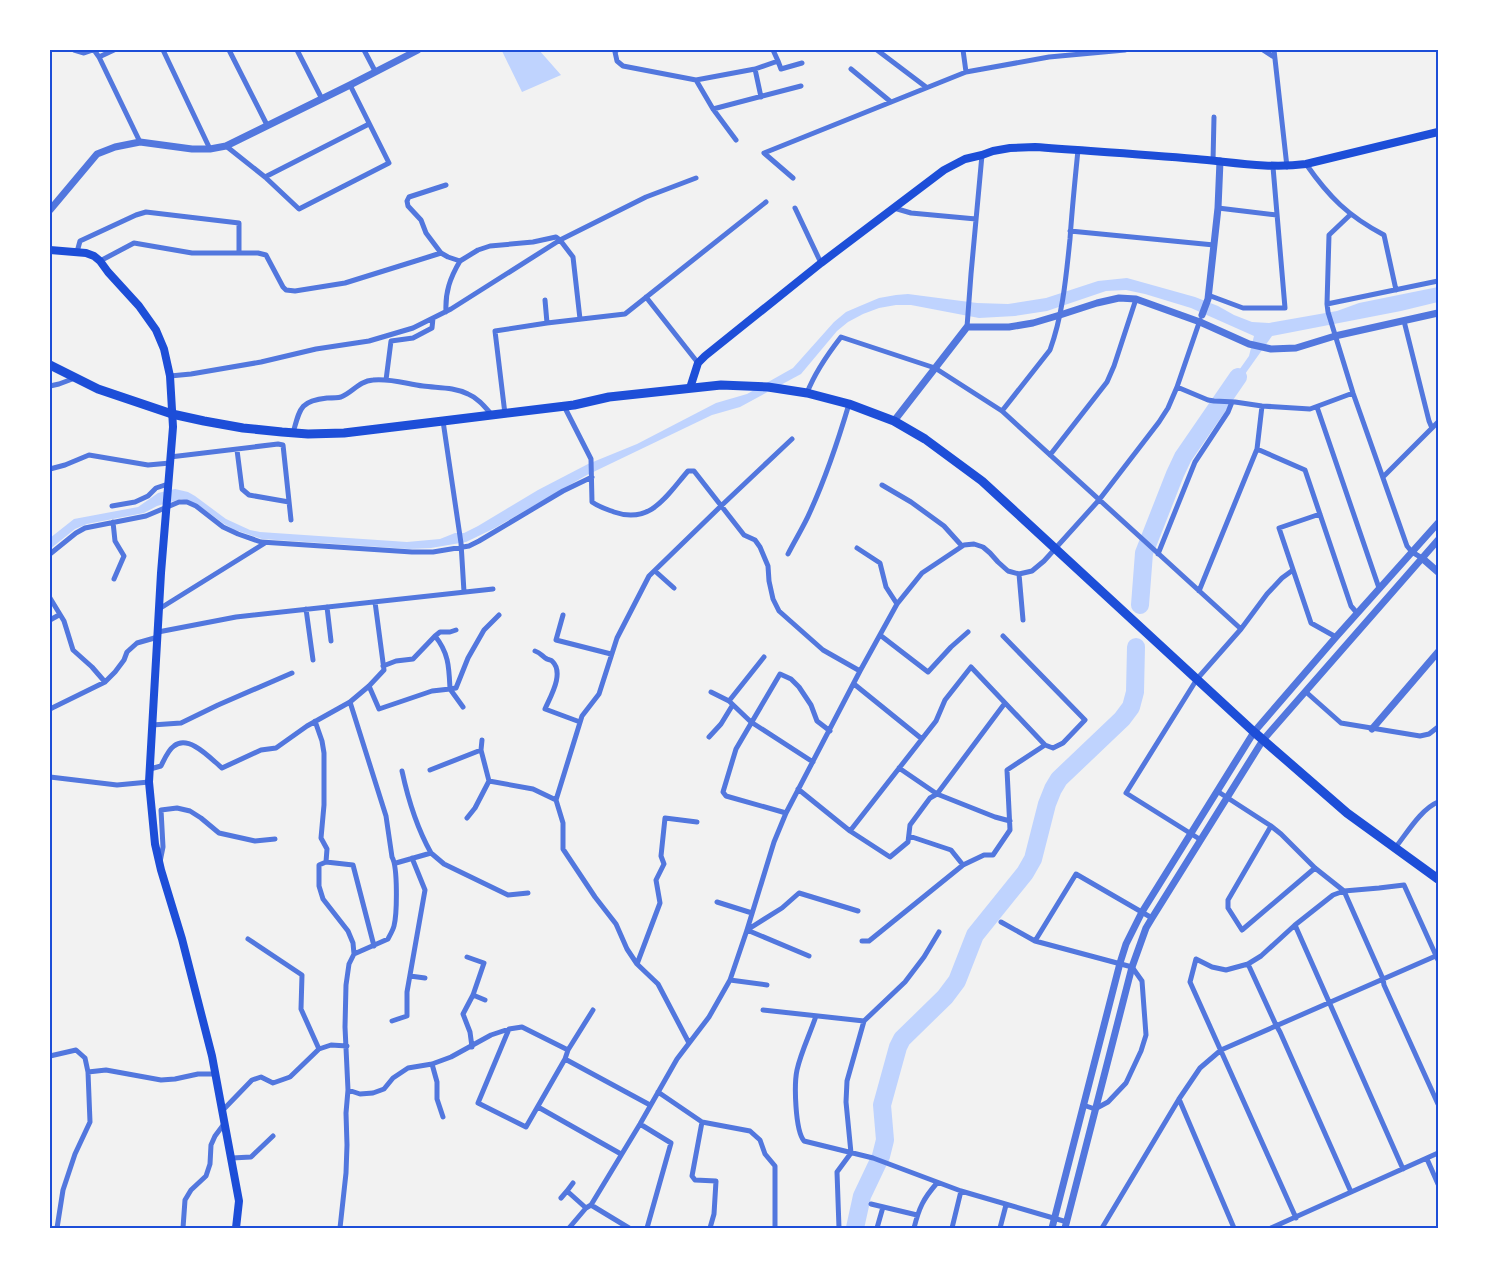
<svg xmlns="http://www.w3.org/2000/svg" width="1488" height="1278" font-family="Arial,sans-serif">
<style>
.water{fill:#bfd3fe}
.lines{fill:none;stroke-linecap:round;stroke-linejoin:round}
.river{stroke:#bfd3fe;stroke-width:18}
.minor{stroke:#5277de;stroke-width:5}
.tertiary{stroke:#5277de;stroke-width:7}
.secondary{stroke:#1d4ed8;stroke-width:8}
.trunk{stroke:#1d4ed8;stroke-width:9}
.neatline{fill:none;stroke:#1d4ed8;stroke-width:2}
</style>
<rect width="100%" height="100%" fill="#f2f2f2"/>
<path class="water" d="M505,50H539L561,75L522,92L502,51Z
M1127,278L1195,297L1218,306L1234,315L1252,322L1269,323L1337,311L1359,303L1438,287V302L1401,311L1272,336L1228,398L1220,397L1249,356L1254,336L1191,308L1145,294L1126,290L1106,291L1047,311L1015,316L979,318L911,305H896L879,308L863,314L848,322L837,331L801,374L740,407L712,415L587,475L495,528L466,542L431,548L409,549L262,539L235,530L224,524L197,504L181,499L157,506L144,513L87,524L75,529L50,549V538L74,519L138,507L158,493L175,489L188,492L195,496L226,519L250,530L260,532L407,542L440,539L455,533H464L478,526L538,490L588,464L637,444L716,403L747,394L793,368L834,322L846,312L860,306L879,298L896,295L908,294L977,303L1008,304L1046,298L1098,281Z"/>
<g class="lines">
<path class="river" d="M1140,605L1144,553L1175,474L1183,457L1238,377
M855,1228L862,1196L881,1156L885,1140L882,1105L898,1047L902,1039L945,997L957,981L975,935L1025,873L1033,859L1047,804L1053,789L1059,779L1122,719L1131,707L1135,692L1136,647"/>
<path class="minor" d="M74,50L84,53L93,50
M94,50L99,57L140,142
M163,50L210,149
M229,50L267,125
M297,50L322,99
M364,50L375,71
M617,50L615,52L617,61L623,66L696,80L755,69L778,61L773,50
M877,50L926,87
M963,50L966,72
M1263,50L1274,57
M1274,50L1287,167
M99,57L114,50
M778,61L781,69L802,63
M755,69L761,97
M851,69L891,102
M696,80L713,109L736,140
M713,109L801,86
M226,146L265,177L299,209L389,163L350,85
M1213,161L1214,117
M1306,164C1329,197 1348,216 1384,235L1396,290
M265,177L369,124
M793,178L764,153L966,72L1049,57L1125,50
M795,208L821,263
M894,208L911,213L976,219
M1218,208L1277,215
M1350,215L1329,235L1327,304L1328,312L1353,393L1407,546L1412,552L1422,558
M1070,231L1214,245
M77,252L80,241L136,215L146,212L239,223V253
M441,253L426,233L421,220L408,206L407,201L409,197L446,185
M100,261L134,243L192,253H258L266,255L283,287L286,290L295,291L345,283L441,253L448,257L460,261L478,250L490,246L533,242L556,237L560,240L573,257L580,319
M1208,295L1243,308H1285L1273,167
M646,297L698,363
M545,300L547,323
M1327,304L1438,281
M446,312C445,292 450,278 460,261
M1404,321L1429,421L1432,428
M967,327L971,274L982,155
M170,376L191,374L261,362L316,349L369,341L413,328L451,309L560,240L646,197L696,178
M386,380L391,341L413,338L432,328L433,318
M50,386L59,384L75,378
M1177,387L1208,400L1214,401L1235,402L1262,406L1310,409L1353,393
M807,393C815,372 827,355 841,337L935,368L1002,411L1241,629
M564,406L591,459L592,502C599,507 606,509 614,512C651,525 667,495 688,471H694L744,535L755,540L760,547L768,566L769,581L773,599L779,611L823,650L860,671
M1317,407L1379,588
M1002,411L1050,350C1063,314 1066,277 1070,239C1072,209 1075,180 1078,150
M505,414L495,331L547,323L625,314L766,202
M443,421L461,543L464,592
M293,433C300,408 300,401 327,398C331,398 337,398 341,397C353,392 359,381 373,380C390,378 407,384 423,386C438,388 454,387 468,394C478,398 485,407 492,415
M1257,449L1305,470L1351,606L1357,613
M237,450L242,489L249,495L289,502
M1050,455L1107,382L1114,366L1136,299
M170,457L278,444L283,445L291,520
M50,469L65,465L89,455L148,465L170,463
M1383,477L1438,422
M882,485L911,502L944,526L962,546
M112,506L135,502L148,496L156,488L168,484
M1320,514L1279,528L1311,623L1336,637
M113,522L115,541L124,556L114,579
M857,548L880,563L886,587L897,604
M50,554L76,533L85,528L146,516L179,502H187L196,506L223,527L238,534L261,542L412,552H433L469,546L479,541L563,491L592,477
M788,554C795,540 804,526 810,512C826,477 838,441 849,404
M1158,554L1195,462L1228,412L1232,402
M655,571L674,588
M1019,574L1023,620
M1199,591L1257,449L1262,406
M50,598L64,621L73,650L92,667L105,682
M327,607L331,641
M159,609L265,543
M306,609L313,660
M563,615L556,640L611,654
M50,620L59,615
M158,632L236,617L493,589
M880,635L928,672L951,647L968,632
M435,636C449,653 449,668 450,689L456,688L468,658L484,630L499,615
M535,651C541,653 542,656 547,659C549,660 551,660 552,661C565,673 550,697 545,709L580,722
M383,666L396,661L413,659L435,636L440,632H450L456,630
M854,684L922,739
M369,686L379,709L432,691L450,689L463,707
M711,692L729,701L751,722L813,762
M1306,692L1341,723L1420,736L1429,734L1438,727
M729,701L764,657
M50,709L105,682L115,672L124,660L127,652L137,643L158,637
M315,721L322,741L324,753V805L321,838L327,849L326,862L353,865L374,946
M152,725L181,723L218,705L292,673
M709,737L721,724L732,706
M481,750L482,740
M899,768L937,794L995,817L1010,821
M150,769L161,766C164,760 168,750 174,746C189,734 211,759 222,768L261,750L276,748L307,726L350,702L369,686L384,670L375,602
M430,770L481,750L489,781L475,808L467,818
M402,771C408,799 417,828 431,853
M50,777L117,785L149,782
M489,781L533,789L556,800
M798,789L850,831L890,857L908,842L910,825L930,798L937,794L1005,703
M1217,791L1271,826L1281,834L1315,868L1344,891L1383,979L1384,985L1438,1104
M786,813L726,796L723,792L736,749L780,674L791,679L799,687L811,705L817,721L830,731
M1271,826L1228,900V908L1242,930L1315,868
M850,831L936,721L945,700L971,667L1045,745
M909,836L951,850L963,865L984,855H993L1010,830L1007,770L1045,745L1053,748L1063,743L1085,720L1003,636
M1201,840L1126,793L1197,679L1241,629L1267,594L1282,578L1293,570
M1395,848C1407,833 1421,809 1438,802
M160,862L163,847L161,810L177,808L190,811L201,818L219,833L255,841L275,839
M326,862L319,865V886L323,899L348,931L353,943L354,954
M396,863L431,853L444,864L508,895L528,893
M717,902L752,913
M1001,922L1035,941L1132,967L1142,981L1146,1035L1141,1051L1126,1083L1108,1102L1095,1109L1083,1105
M1295,925L1403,1169
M747,930L782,908L799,893L858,911
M747,930L809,956
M248,939L302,975L301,1009L319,1049L331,1045L347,1046
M862,941H869L963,865
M1035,941L1076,874L1152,918
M467,957L484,963L473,995L463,1014L470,1032L472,1047
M637,964L660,903L656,880L664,864L661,856L665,818L697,822
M1248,964L1276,1025L1280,1032L1351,1192
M410,976L425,978
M730,980L767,985
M473,995L485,1000
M763,1010L864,1021L847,1081L846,1102L851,1153L837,1172L839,1228
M816,1016C810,1034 801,1052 797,1070C794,1084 795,1130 804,1141L873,1158L961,1191L1067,1222
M392,1021L407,1016V992L425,890L412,858
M864,1021L905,982L924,957L939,932
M689,1043L658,984L637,964L627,949L616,924L595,897L563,849V823L556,800L582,716L599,694L617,638L649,576L721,506L792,439
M568,1050L522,1027L509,1029L478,1103L526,1127L565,1059L568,1050L593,1010
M50,1056L76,1050L85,1058L88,1072
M565,1059L650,1105
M432,1064L437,1082V1099L443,1117
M348,1090L360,1094L373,1093L384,1089L393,1078L408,1068L432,1064L451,1057L491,1035L509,1029
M658,1092L702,1122L750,1131L760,1140L765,1154L775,1166V1228
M1179,1099L1234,1228
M538,1107L621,1154
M222,1111L252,1080L261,1077L273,1083L290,1077L319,1049
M702,1122L692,1176L695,1180L716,1181L714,1214L710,1228
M640,1124L671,1143L647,1228
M232,1158L251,1157L273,1136
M1427,1159L1438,1184
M567,1191L573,1183
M561,1198L567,1191L586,1208
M871,1204L917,1215
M591,1205L629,1228
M1296,1218L1190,982L1196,959L1212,967L1226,970L1248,964L1261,956L1295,925L1333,895L1344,891L1379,888L1404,885L1438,960
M57,1228L63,1190L75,1154L90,1122L88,1072L106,1070L161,1080L175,1079L198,1074H215
M183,1228L185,1200L191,1190L206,1176L210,1164L211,1145L215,1136L224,1124
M340,1228L346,1173L347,1145L346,1113L348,1090L345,1027L346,985L349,964L354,954L388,939C390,935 393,930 394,926C397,914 398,867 392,857L386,816L350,702
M569,1228L586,1208L591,1205L640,1124L677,1059L709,1017L730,980L747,930L774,842L786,813L860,671L897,604L922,573L964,545L974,544L983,547L990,553L998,562L1008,571L1019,574L1032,571L1044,561L1099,500L1159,422L1168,408L1177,387L1200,320
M877,1228L883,1207
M914,1228C919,1208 923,1199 937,1183
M952,1228L961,1191
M1000,1228L1006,1205
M1102,1228L1179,1099L1200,1068L1221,1050L1438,955
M1271,1228L1438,1153"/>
<path class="tertiary" d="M50,210L97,154L115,147L140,142L192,149H210L226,146L350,85L418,50
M1202,315L1208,299L1218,208L1220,161
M894,421L967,327H1009L1033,323L1060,315L1097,303L1119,298L1136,299L1200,322L1249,344L1271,349L1296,348L1335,336L1438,313
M1422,558L1438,572
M1372,729L1438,652
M1052,1228L1120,963L1126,944L1142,912L1254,732L1336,637L1438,523
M1065,1228L1132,967L1146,928L1152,918L1263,740L1438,540"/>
<path class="secondary" d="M50,250L86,253L94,256L100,261L108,272L139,306L156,330L164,349L170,376L173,427L161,573L149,782L155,844L161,870L182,939L212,1056L239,1201L236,1228
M690,388L698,363L705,356L821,263L944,170L965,159L982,155L993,151L1010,148L1035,147C1088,151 1142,154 1196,159C1232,162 1269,169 1306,164L1438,132"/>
<path class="trunk" d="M50,365L98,389L172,414L204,421L243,428L282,432L308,434L344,433L443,421L574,405L609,397L721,385L768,387L807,393L849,404L894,421L925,439L982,481L1254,732L1347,813L1438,879"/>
</g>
<rect width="1488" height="1278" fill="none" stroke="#ffffff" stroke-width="102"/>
<rect x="51" y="51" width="1386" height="1176" class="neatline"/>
</svg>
